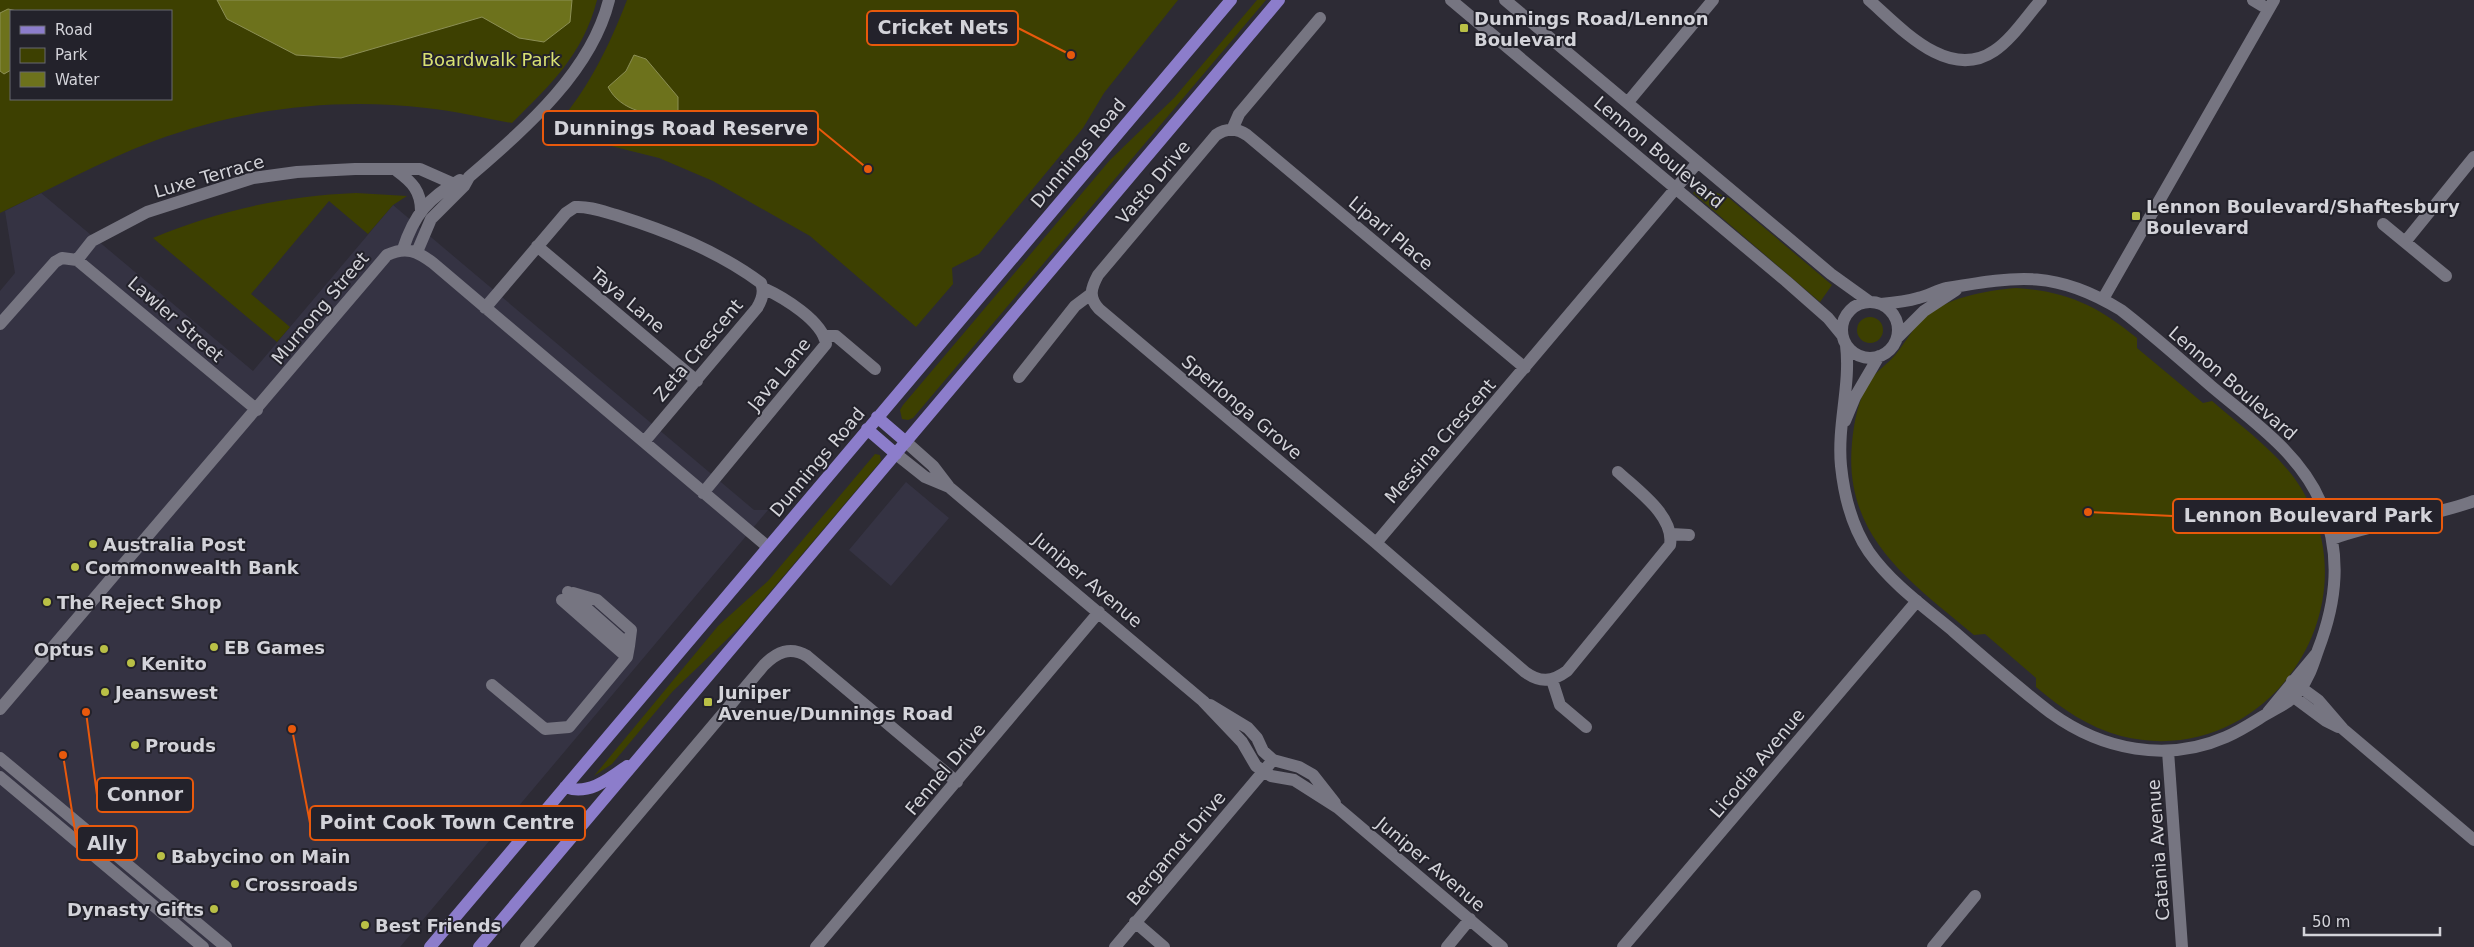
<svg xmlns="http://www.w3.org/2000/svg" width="2474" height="947" font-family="'DejaVu Sans',sans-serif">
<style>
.built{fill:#353343}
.green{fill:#3d4001;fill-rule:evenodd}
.water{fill:#6d721c;stroke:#8c8f55}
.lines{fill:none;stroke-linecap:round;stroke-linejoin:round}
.minor{stroke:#767581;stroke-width:12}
.major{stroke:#8c7dcb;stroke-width:12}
.poi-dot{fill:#b9c046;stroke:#23222b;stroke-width:2}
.labels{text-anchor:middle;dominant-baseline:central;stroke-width:4;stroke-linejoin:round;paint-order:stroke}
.poi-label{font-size:18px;font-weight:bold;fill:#d3d3d9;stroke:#23222b;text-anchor:start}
.park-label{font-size:18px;fill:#d9e172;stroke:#23222b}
.street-label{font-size:18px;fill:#d3d3d9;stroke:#23222b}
.leader{fill:none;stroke:#e8590c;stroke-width:2}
.callout-dot{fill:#e8590c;stroke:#23222b;stroke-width:2}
.callout{fill:#23222b;stroke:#e8590c;stroke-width:2}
.callout-label{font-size:19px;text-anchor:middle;font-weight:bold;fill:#d3d3d9}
</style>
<rect width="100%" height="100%" fill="#2d2b35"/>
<path class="built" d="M41,193L253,371L393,205L754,510H768L400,947H0V291L15,273L5,211Z
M906,482L949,518L891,586L849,550Z"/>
<path class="green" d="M0,0H597C583,55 550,85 512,123C483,118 455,111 426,108C335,97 240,109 154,141C101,161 51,189 0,213ZM11,11H171V99H11Z
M627,0H1178L1104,93L1083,128L979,254L952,268L953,284L916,327L810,236L713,181L659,158L551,131C586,94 609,47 627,0Z
M1257,0H1266L913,418L908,420L902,419L900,410L903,405L1110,160L1174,98Z
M1708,189L1729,198L1832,285L1820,302L1693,193L1696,190Z
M356,193L407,196L393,205L368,234L329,201L251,294L290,327L277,342L153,238C219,210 285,196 356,193Z
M2016,288C2067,291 2098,306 2137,338V348L2203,403L2212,401C2243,428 2279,453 2301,488C2376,611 2263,772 2121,736C2088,727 2062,709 2036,687V678L1985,634L1974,635C1911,582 1843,537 1852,443C1854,422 1858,399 1870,381C1877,370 1888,364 1896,354C1905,343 1911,331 1921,321C1945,297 1984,291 2016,288Z
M1857 330a13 13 0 1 1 26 0a13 13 0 1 1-26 0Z
M875,454L880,455L881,461L743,624L673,691L612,764L594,776L718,626L768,581Z"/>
<path class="water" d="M217,0H572L570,22L544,42L519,38L482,17L341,58L296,55L227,19Z
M8,9L17,11H11V70L4,74L0,71V13Z
M634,55L646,59L678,97V116C652,116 621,112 608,87L626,71Z"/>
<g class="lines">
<path class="minor" d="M1451,0L1786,281L1828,318L1842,335
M1505,0L1831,274L1870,302
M1869,0C1900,27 1948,82 1994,51C2012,39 2026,17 2041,0
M2253,0L2268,9
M1628,102L1713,0
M1232,130L1239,114L1320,18
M397,171C412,182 421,191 421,211
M2383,224L2446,276
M2405,242L2474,157
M537,246L697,381
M403,249C414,215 428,198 460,180
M417,252L431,219L464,186L469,177C523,130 591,73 609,0
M77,260L92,241L147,212L253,178L297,172L355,169H420L454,184
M2103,299L2274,0
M1842 330a28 28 0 1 1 56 0a28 28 0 1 1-56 0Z
M485,308L566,213L575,207C589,206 602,211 616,215C667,231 718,251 761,283C765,292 762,300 757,308L644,442
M0,324L55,262L62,258L77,260L257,410
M825,336H836L875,369
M1897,338L1924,311L1956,290
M1846,345C1851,385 1837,424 1841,466C1844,495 1852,527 1869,552C1891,583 1923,606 1952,630C1984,658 2017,687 2051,713C2102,750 2167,763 2226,737C2240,731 2252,723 2265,715C2278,707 2290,703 2299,691C2309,678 2313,665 2318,650C2337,601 2342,553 2321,503C2300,453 2251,420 2211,386C2181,360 2152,334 2121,310C2056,270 2019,276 1947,288C1937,290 1928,296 1918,298C1905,302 1892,303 1880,304
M1019,377L1075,306L1091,294
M1845,421L1855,397L1879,356
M906,442L933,466L949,487L1203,701L1242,742L1256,766L1271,776L1294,780L1338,808L1502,947
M896,454L925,477L949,487
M1618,472C1637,490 1675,516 1670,545L1567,671C1552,682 1540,683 1525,672L1376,543L1698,162
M703,493L826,344C823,321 783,297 763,288
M1672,534L1689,535
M2332,539C2378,522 2428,518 2474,501
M1376,543L1099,309C1088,297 1091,288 1098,275L1216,135C1226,128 1237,128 1247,135L1525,368
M568,592L629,646L627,657
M573,593L597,600L631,630L629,646
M1552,680L1560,705L1586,727
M2292,681L2318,700L2343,729L2474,840
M492,685L545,729L569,727L627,657L562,600
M2287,692L2326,721L2338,727
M1210,705L1248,728L1257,738L1263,751L1273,760L1299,767L1313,775L1335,803
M0,709L387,255C406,246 417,251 433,263L768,547
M2268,712L2316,654
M2168,751L2182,947
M0,758L226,947
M0,777L203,947
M1135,922L1164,947
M526,947L764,665C777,652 790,646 807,656L957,782
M816,947L1099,612
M1115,947L1273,760
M1447,947L1470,919
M1623,947L1917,601
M1933,947L1975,896"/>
<path class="major" d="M877,417L906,442
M867,429L896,454
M565,787C588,796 609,779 627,766
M430,947L1231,0
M479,947L1279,0"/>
</g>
<g class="poi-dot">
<rect x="1459" y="23" width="10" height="10" rx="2.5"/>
<rect x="2131" y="211" width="10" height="10" rx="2.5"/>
<circle cx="93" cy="544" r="5"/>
<circle cx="75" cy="567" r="5"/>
<circle cx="47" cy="602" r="5"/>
<circle cx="214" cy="647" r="5"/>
<circle cx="104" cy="649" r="5"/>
<circle cx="131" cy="663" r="5"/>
<circle cx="105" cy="692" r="5"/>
<rect x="703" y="697" width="10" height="10" rx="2.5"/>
<circle cx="135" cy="745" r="5"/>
<circle cx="161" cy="856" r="5"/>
<circle cx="235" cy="884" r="5"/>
<circle cx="214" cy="909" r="5"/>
<circle cx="365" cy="925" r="5"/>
</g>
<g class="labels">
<g class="poi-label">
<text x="1474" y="18">Dunnings Road/Lennon<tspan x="1474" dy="21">Boulevard</tspan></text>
<text x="2146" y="206">Lennon Boulevard/Shaftesbury<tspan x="2146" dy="21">Boulevard</tspan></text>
<text x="103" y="544">Australia Post</text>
<text x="85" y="567">Commonwealth Bank</text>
<text x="57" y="602">The Reject Shop</text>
<text x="224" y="647">EB Games</text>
<text x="94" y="649" text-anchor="end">Optus</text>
<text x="141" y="663">Kenito</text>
<text x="115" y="692">Jeanswest</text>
<text x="718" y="692">Juniper<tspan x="718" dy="21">Avenue/Dunnings Road</tspan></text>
<text x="145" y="745">Prouds</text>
<text x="171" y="856">Babycino on Main</text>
<text x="245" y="884">Crossroads</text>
<text x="204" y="909" text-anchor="end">Dynasty Gifts</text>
<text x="375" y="925">Best Friends</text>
</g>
<g class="park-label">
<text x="491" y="59">Boardwalk Park</text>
</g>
<g class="street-label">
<text transform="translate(1659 152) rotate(40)">Lennon Boulevard</text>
<text transform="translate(1078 153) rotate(-50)">Dunnings Road</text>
<text transform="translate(209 176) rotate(-16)">Luxe Terrace</text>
<text transform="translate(1153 182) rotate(-50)">Vasto Drive</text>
<text transform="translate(1391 233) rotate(40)">Lipari Place</text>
<text transform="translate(628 300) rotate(40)">Taya Lane</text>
<text transform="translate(320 308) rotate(-50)">Murnong Street</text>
<text transform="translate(176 319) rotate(41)">Lawler Street</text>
<text transform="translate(698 350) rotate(-50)">Zeta Crescent</text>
<text transform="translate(779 374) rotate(-51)">Java Lane</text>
<text transform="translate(2233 383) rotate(41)">Lennon Boulevard</text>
<text transform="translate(1242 407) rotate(40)">Sperlonga Grove</text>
<text transform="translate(1440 441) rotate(-49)">Messina Crescent</text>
<text transform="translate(817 462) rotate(-50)">Dunnings Road</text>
<text transform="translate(1088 580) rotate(40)">Juniper Avenue</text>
<text transform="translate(1757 763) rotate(-50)">Licodia Avenue</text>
<text transform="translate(945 769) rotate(-50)">Fennel Drive</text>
<text transform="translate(1176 848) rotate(-50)">Bergamot Drive</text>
<text transform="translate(2158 850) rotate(-94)">Catania Avenue</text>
<text transform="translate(1431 864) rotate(40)">Juniper Avenue</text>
</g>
</g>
<path class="leader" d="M1071 55L1018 28M868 169L818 128M2088 512L2173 516M86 712L97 795M292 729L310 823M63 755L77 843"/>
<g class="callout-dot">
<circle cx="1071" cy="55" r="5"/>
<circle cx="868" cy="169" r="5"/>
<circle cx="2088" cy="512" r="5"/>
<circle cx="86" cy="712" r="5"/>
<circle cx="292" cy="729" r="5"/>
<circle cx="63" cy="755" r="5"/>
</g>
<g class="callout">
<rect x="867" y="11" width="151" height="34" rx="5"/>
<rect x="543" y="111" width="275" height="34" rx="5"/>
<rect x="2173" y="499" width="269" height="34" rx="5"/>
<rect x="97" y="778" width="96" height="34" rx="5"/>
<rect x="310" y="806" width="275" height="34" rx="5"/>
<rect x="77" y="826" width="60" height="34" rx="5"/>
</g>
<g class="callout-label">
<text x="943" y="34">Cricket Nets</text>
<text x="681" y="135">Dunnings Road Reserve</text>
<text x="2308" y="522">Lennon Boulevard Park</text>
<text x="145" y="801">Connor</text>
<text x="447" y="829">Point Cook Town Centre</text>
<text x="107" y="850">Ally</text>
</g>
<rect x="10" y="10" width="162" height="90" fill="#23222b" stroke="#696971"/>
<rect x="20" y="26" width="25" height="8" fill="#8c7dcb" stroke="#696971"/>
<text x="55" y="35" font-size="15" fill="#d3d3d9">Road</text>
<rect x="20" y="48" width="25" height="15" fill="#3d4001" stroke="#696971"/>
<text x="55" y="60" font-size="15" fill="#d3d3d9">Park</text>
<rect x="20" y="72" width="25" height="15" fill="#6d721c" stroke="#696971"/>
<text x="55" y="85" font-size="15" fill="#d3d3d9">Water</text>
<path d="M2304 927v8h136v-8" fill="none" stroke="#d3d3d9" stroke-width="2.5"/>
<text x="2312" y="927" font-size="15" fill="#d3d3d9" stroke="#23222b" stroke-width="4" paint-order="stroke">50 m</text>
</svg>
